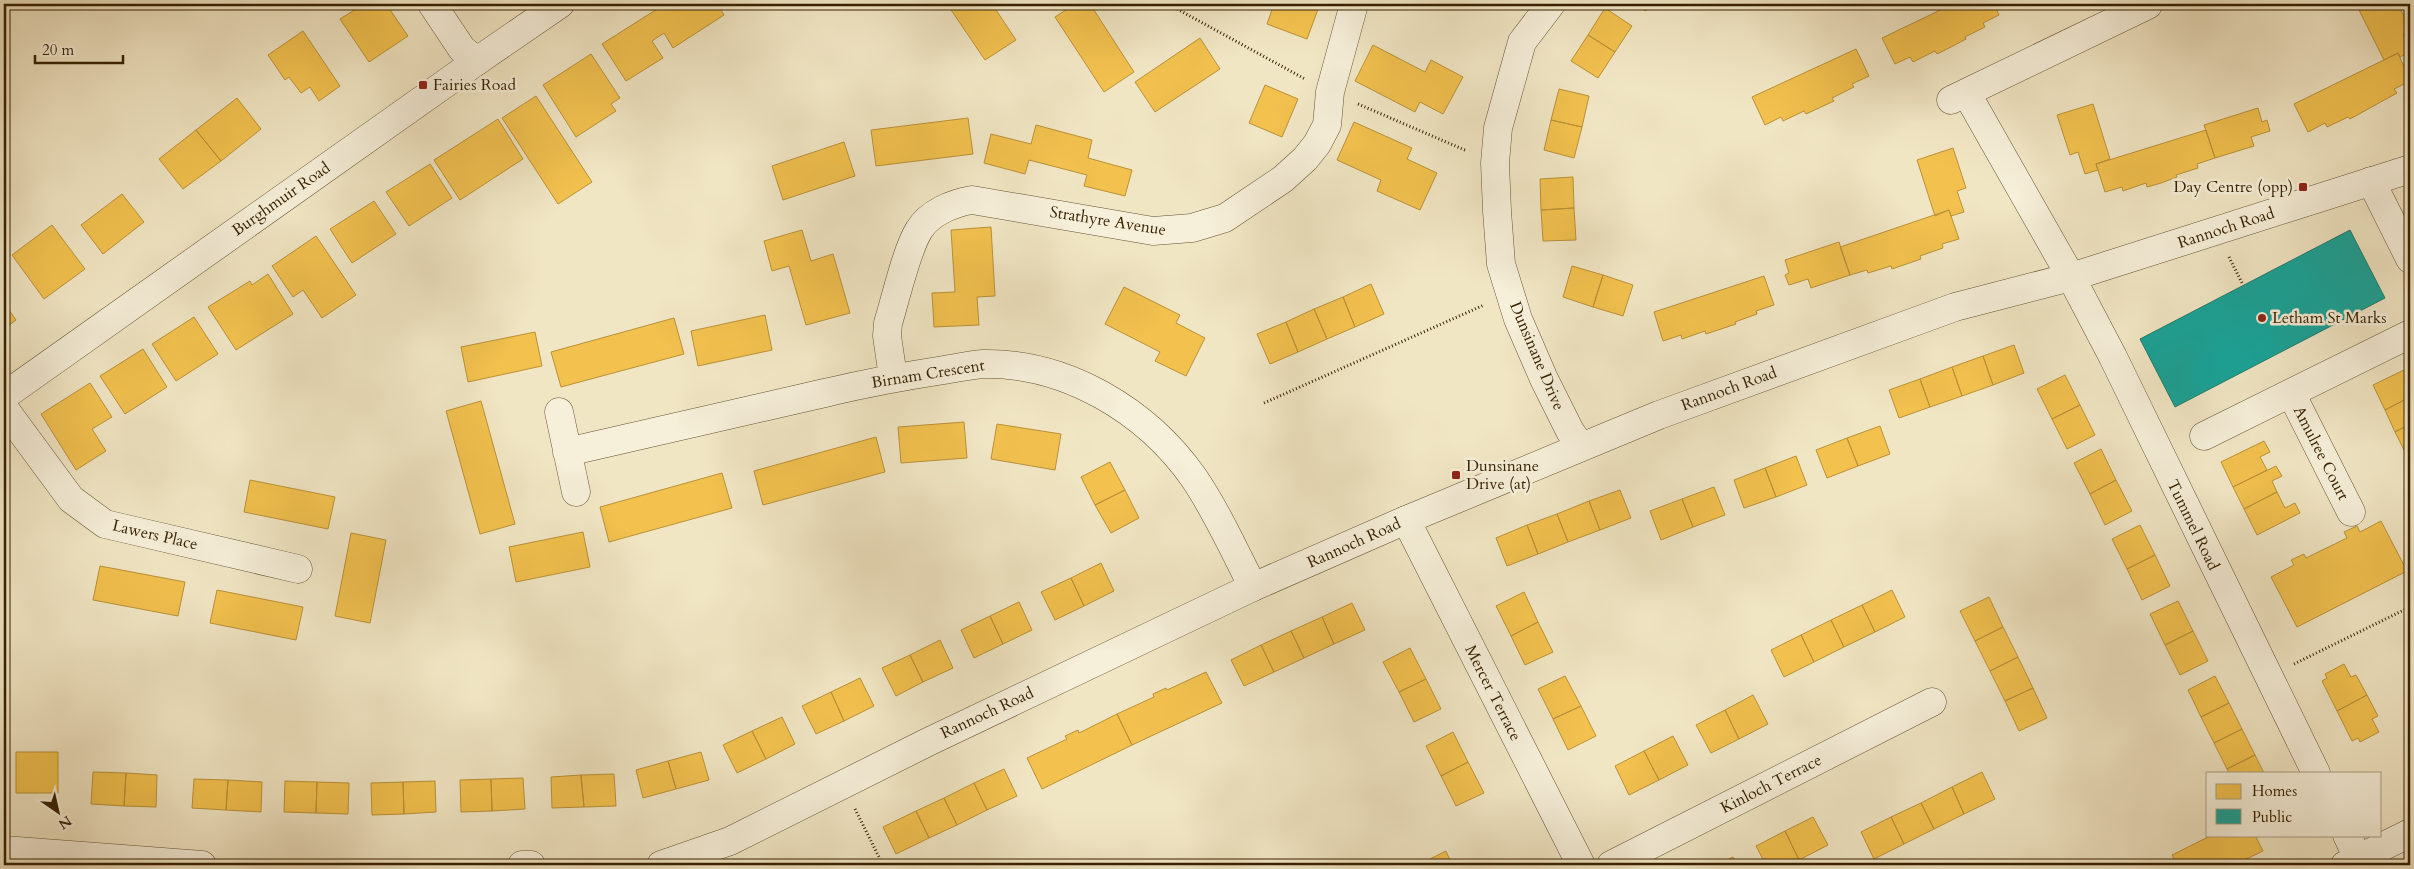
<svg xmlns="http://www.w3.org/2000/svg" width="2414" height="869" font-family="Cardo,serif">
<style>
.homes{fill:#f2c14e;stroke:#ba9137}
.public{fill:#17a398;stroke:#207c6b}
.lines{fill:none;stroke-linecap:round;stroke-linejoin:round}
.minor-casing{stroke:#655232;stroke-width:29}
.tertiary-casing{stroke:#655232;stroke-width:29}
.path{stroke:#362101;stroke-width:3;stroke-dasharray:1 2.5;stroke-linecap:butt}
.minor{stroke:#f6efd9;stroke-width:28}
.tertiary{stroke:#f6efd9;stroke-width:28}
.poi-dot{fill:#8f2418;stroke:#f6efd9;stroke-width:2}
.labels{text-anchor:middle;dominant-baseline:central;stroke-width:5;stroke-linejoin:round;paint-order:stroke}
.poi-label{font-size:16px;fill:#362101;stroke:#f6efd9;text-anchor:start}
.street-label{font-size:16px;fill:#362101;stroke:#f6efd9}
</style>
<rect width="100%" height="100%" fill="#f1e6c4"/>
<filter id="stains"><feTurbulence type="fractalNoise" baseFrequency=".004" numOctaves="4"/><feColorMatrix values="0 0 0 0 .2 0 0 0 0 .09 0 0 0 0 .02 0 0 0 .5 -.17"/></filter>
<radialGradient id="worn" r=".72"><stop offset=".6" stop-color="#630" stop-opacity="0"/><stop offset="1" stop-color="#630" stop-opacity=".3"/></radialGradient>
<path class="homes" d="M364,4H386L408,36L369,62L340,19Z
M665,4H706L709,8L717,4L724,15L673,48L664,33L652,41L663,58L626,81L602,44Z
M725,4H738L729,10Z
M947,4H992L1016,40L985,60Z
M1075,4H1090L1134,72L1104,92L1055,17Z
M1274,4H1320L1307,39L1267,24Z
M1639,4H1654L1645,11Z
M1953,4H1994L1999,15L1983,23L1985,27L1965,37L1966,39L1951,47L1937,54L1935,51L1913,62L1910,57L1895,64L1882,38Z
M2372,4H2398L2410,28V30L2403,34L2410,52L2400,57L2398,53L2384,60L2359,10Z
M1605,8L1632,26L1615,52L1588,35Z
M303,31L340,86L319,101L310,87L301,93L289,77L285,80L268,55Z
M1588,35L1615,52L1598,78L1571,61Z
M1200,38L1220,69L1155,112L1135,82Z
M1373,45L1425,72L1431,60L1463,77L1443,114L1420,102L1415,112L1355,81Z
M1856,49L1869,76L1852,84L1854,87L1832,98L1834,101L1806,114L1804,111L1783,121L1781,117L1765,125L1752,97Z
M2398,53L2410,81L2394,89L2397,93L2350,119L2348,117L2327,127L2325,123L2308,132L2294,104Z
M591,54L620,98L611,104L616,111L576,137L543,85Z
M1265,85L1298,99L1282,137L1249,123Z
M1559,89L1589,96L1582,127L1551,120Z
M536,96L592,182L558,204L502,118Z
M237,98L261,129L221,161L196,130Z
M2093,104L2110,159L2096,164L2098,170L2085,174L2078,152L2070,155L2057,115Z
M2258,108L2262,122L2267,120L2270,131L2251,137L2254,146L2215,158L2204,125Z
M968,118L973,154L876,166L871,130Z
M498,119L523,159L460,200L434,160Z
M1551,120L1582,127L1574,158L1544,150Z
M1354,122L1412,148L1407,159L1437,173L1420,210L1377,191L1381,180L1337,160Z
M1036,125L1092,140L1088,158L1132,170L1125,196L1084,186L1087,175L1029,160L1025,174L984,163L991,134L1031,144Z
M196,130L221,161L183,189L159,159Z
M2206,130L2215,158L2197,164L2198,168L2176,175L2177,177L2161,183L2147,187L2146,183L2123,191L2122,187L2105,192L2096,164Z
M844,142L855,176L783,200L772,166Z
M1953,148L1966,188L1957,191L1964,212L1951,216L1949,210L1935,216L1917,160Z
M430,164L452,198L409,226L386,192Z
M1573,177L1574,208L1541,210L1540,179Z
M122,194L144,222L103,254L81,225Z
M374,201L396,234L352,263L330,229Z
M1574,208L1576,240L1543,241L1541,210Z
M1949,210L1959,239L1942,244L1943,248L1920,256L1921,259L1892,269L1891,266L1868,273L1867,270L1850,275L1840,247Z
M52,225L85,269L44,299L12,255Z
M991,227L995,296L977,297L979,325L934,327L932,293L955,292L951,230Z
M802,230L811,261L833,254L850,313L806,325L789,266L772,271L764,241Z
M316,236L356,295L322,318L303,290L293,297L272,266Z
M1839,242L1850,275L1811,288L1808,279L1789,285L1785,275L1789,273L1785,260Z
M1572,266L1603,275L1593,307L1563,297Z
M268,274L293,314L236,350L208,307L250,281L252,285Z
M1603,275L1633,285L1623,316L1593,307Z
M1764,276L1774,305L1756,311L1757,314L1735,322L1736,324L1706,334L1705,331L1682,339L1681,335L1663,341L1654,312Z
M1371,284L1384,314L1355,327L1343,297Z
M1124,287L1180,315L1176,323L1205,338L1186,376L1155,361L1160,352L1105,324Z
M1343,297L1355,327L1327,339L1314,309Z
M4,303L16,320L4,329Z
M1314,309L1327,339L1298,352L1286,322Z
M765,315L772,350L698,366L691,331Z
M194,317L218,354L176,381L152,344Z
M674,318L684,354L561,387L551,352Z
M1286,322L1298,352L1270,364L1257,334Z
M535,332L542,366L468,382L461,347Z
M2014,345L2024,373L1993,385L1983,356Z
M143,349L167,387L125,414L100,376Z
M1983,356L1993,385L1962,396L1952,367Z
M1952,367L1962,396L1930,407L1920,379Z
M2410,367V397L2385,410L2373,385Z
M2065,375L2080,405L2052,419L2037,389Z
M1920,379L1930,407L1899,418L1889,390Z
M90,383L112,417L92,429L106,451L76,470L41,414Z
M2410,397V424L2395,432L2385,410Z
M481,401L515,524L480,534L446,411Z
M2080,405L2095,435L2067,449L2052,419Z
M964,422L967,458L901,463L898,427Z
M997,424L1061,434L1055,470L991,459Z
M2410,424V457L2408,458L2395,432Z
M1880,426L1890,454L1858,466L1847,438Z
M876,437L885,472L763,505L754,471Z
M1847,438L1858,466L1827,478L1816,450Z
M2264,441L2270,452L2260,457L2267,470L2233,487L2221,462Z
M2101,449L2116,480L2090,494L2074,463Z
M1796,456L1807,485L1776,497L1765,468Z
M1110,462L1125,490L1095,505L1081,477Z
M2276,466L2282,476L2272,481L2277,492L2244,509L2233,487Z
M1765,468L1776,497L1744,508L1734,480Z
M722,473L732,508L609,542L600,507Z
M250,480L335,497L328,529L244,512Z
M2116,480L2132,511L2105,525L2090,494Z
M1714,487L1725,515L1693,527L1682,499Z
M1125,490L1139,518L1111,533L1095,505Z
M1620,490L1631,518L1600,530L1589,501Z
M2277,492L2285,508L2295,503L2300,513L2257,535L2244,509Z
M1682,499L1693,527L1661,540L1650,511Z
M1589,501L1600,530L1568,542L1557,514Z
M1557,514L1568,542L1538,554L1527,525Z
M2381,521L2407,571L2297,627L2271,577L2294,565L2291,560L2304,554L2306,558L2347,538L2344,532L2357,526L2360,532Z
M1527,525L1538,554L1507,566L1496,538Z
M2140,525L2155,555L2127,569L2112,539Z
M583,532L590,567L516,582L509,547Z
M351,533L386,540L370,623L335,616Z
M2155,555L2170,586L2142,600L2127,569Z
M1101,563L1114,591L1084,606L1071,578Z
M100,566L185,582L178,616L93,600Z
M1071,578L1084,606L1055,620L1041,592Z
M217,590L303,607L296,640L210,623Z
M1892,590L1905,617L1875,632L1862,605Z
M1524,592L1538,622L1511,636L1496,606Z
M1989,597L2003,627L1975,641L1960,611Z
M2178,601L2193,631L2165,645L2150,614Z
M1019,602L1032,630L1003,644L990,616Z
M1352,603L1365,630L1334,644L1322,617Z
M1862,605L1875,632L1844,647L1831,620Z
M990,616L1003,644L974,658L961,630Z
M1322,617L1334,644L1304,658L1291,631Z
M1831,620L1844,647L1814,662L1801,635Z
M1538,622L1553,652L1525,665L1511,636Z
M2003,627L2018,657L1990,671L1975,641Z
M1291,631L1304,658L1274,672L1261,645Z
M2193,631L2208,661L2180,675L2165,645Z
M1801,635L1814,662L1784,677L1771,650Z
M940,640L953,668L923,682L910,655Z
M1261,645L1274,672L1244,686L1231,660Z
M1410,648L1426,679L1399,692L1383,662Z
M910,655L923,682L896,696L882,668Z
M2018,657L2033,688L2005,701L1990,671Z
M2344,664L2351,677L2356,675L2367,695L2337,711L2322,681L2327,678L2325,674Z
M1206,672L1222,703L1132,745L1117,714L1154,697L1153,694L1166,688L1167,690Z
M1565,676L1581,706L1553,719L1538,689Z
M2215,676L2229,703L2201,717L2188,690Z
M860,678L874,706L844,721L831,692Z
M1426,679L1441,709L1414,722L1399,692Z
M2033,688L2047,718L2019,731L2005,701Z
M831,692L844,721L816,734L802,706Z
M1753,695L1768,724L1739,739L1725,710Z
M2367,695L2378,716L2372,719L2379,732L2360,742L2358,738L2352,741L2337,711Z
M2229,703L2242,729L2214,743L2201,717Z
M1581,706L1596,736L1568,750L1553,719Z
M1725,710L1739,739L1711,753L1696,725Z
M1117,714L1132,745L1042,789L1027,758L1067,739L1065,736L1078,730L1079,733Z
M782,717L795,744L766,759L752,731Z
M2242,729L2255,755L2227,769L2214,743Z
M752,731L766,759L737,773L723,745Z
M1453,732L1468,762L1441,776L1426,746Z
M1673,736L1688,765L1659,780L1644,751Z
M1644,751L1659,780L1629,795L1615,766Z
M16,752H58V793H16Z
M701,752L709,780L676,789L668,761Z
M2255,755L2264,773H2229L2227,769Z
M668,761L676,789L643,798L636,770Z
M1468,762L1484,793L1456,806L1441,776Z
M1004,769L1017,796L987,810L974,783Z
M93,772L126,773L124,806L91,804Z
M1982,772L1995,799L1964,814L1952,787Z
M126,773L157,775L156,807L124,806Z
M614,774L616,806L584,807L581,775Z
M581,775L584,807L552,808L551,777Z
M523,778L525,809L492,811L491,779Z
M194,779L228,780L226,810L192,808Z
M491,779L492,811L461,812L460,780Z
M228,780L262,782L261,812L226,810Z
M285,781L317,782L316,813L284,812Z
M435,781L436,812L404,814L403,782Z
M317,782L349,783L348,814L316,813Z
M403,782L404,814L372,815L371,783Z
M974,783L987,810L957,825L944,798Z
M1952,787L1964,814L1934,829L1921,803Z
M944,798L957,825L929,838L916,811Z
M1921,803L1934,829L1904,844L1891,817Z
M916,811L929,838L896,854L883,827Z
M1813,817L1828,845L1799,860L1785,831Z
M1891,817L1904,844L1874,859L1861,832Z
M1785,831L1799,860L1789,865H1766L1756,846Z
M2212,835H2255L2263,851L2234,865H2177L2172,855Z
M1446,851L1452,865H1418Z
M1733,857L1737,865H1717Z"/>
<path class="public" d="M2350,230L2385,298L2175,407L2140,339Z"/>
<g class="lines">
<g class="minor-casing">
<path id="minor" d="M432,4L462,49L477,61
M1551,4L1522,42L1498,128L1495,163L1497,211L1501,264L1518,319L1544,379L1570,431L1581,447
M1967,94L2071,277L2113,357L2316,773
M1951,100L2148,5
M2371,181L2410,259
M893,377L887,336L888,323C896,298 906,251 919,230C929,213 953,203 972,200L1153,231L1192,228L1225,218L1283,179L1305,159L1317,144L1327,125L1330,92L1354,4
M2291,393L2351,512
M4,408L71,499L105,524L298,569
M559,412L576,492
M2204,436L2410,334
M567,452C655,432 742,412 829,392C867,383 905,376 944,370C957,368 970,365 983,364C1066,362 1147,411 1194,478C1217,512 1234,550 1253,587
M1406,520L1581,865
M2347,835L2358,859
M1611,865L1932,702
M2345,865L2410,833"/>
</g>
<g class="tertiary-casing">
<path id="tertiary" d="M4,396L477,61L560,4
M4,850L202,865
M522,865H531
M661,865L730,841L928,742L1253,587L1406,520L1659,415L1955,307L2071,277L2410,169"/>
</g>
<path class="path" d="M1168,4L1305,79
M1358,104L1467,151
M2229,257L2243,285
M1264,403L1484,305
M2294,664L2410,607
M855,809L883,865"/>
<use href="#minor" class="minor"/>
<use href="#tertiary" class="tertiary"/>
</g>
<g class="poi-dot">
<rect x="418" y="80" width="10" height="10" rx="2.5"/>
<rect x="2298" y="182" width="10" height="10" rx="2.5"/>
<circle cx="2262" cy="318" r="5"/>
<rect x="1451" y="470" width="10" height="10" rx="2.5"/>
</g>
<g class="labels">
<g class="poi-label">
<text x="433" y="85">Fairies Road</text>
<text x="2293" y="187" text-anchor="end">Day Centre (opp)</text>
<text x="2272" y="318">Letham St Marks</text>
<text x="1466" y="466">Dunsinane<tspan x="1466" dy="18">Drive (at)</tspan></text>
</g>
<g class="street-label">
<text transform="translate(281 199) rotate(-35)">Burghmuir Road</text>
<text transform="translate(1108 221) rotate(9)">Strathyre Avenue</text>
<text transform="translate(2226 228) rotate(-18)">Rannoch Road</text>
<text transform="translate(1537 356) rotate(67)">Dunsinane Drive</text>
<text transform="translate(928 374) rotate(-9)">Birnam Crescent</text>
<text transform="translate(1729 389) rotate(-20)">Rannoch Road</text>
<text transform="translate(2321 453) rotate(63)">Amulree Court</text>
<text transform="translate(2193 525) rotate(64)">Tummel Road</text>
<text transform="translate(155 535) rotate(13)">Lawers Place</text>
<text transform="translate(1354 543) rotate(-24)">Rannoch Road</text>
<text transform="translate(1493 693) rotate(63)">Mercer Terrace</text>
<text transform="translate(987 713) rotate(-25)">Rannoch Road</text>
<text transform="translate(1771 784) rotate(-27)">Kinloch Terrace</text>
</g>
</g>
<rect width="2414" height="869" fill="none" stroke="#f1e6c4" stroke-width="20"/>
<rect x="5" y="5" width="2404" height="859" fill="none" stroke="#362101" stroke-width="2.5"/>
<rect x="10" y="10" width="2394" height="849" fill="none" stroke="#362101"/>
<rect x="2206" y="772" width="175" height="65" fill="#f6efd9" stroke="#a99d83"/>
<rect x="2216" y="784" width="25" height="15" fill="#f2c14e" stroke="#a99d83"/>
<text x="2252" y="796" font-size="15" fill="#362101">Homes</text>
<rect x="2216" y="809" width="25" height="15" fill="#17a398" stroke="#a99d83"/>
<text x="2252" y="822" font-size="15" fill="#362101">Public</text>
<g transform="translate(58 812) rotate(146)" stroke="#f6efd9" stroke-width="4" paint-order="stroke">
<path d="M0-4L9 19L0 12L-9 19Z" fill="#362101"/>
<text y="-8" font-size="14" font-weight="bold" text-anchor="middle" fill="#362101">N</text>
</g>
<path d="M35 55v8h88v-8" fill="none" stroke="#362101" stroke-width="2.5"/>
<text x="42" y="55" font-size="15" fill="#362101" stroke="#f6efd9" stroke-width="4" paint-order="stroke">20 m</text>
<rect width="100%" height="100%" filter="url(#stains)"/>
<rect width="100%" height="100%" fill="url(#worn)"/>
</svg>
